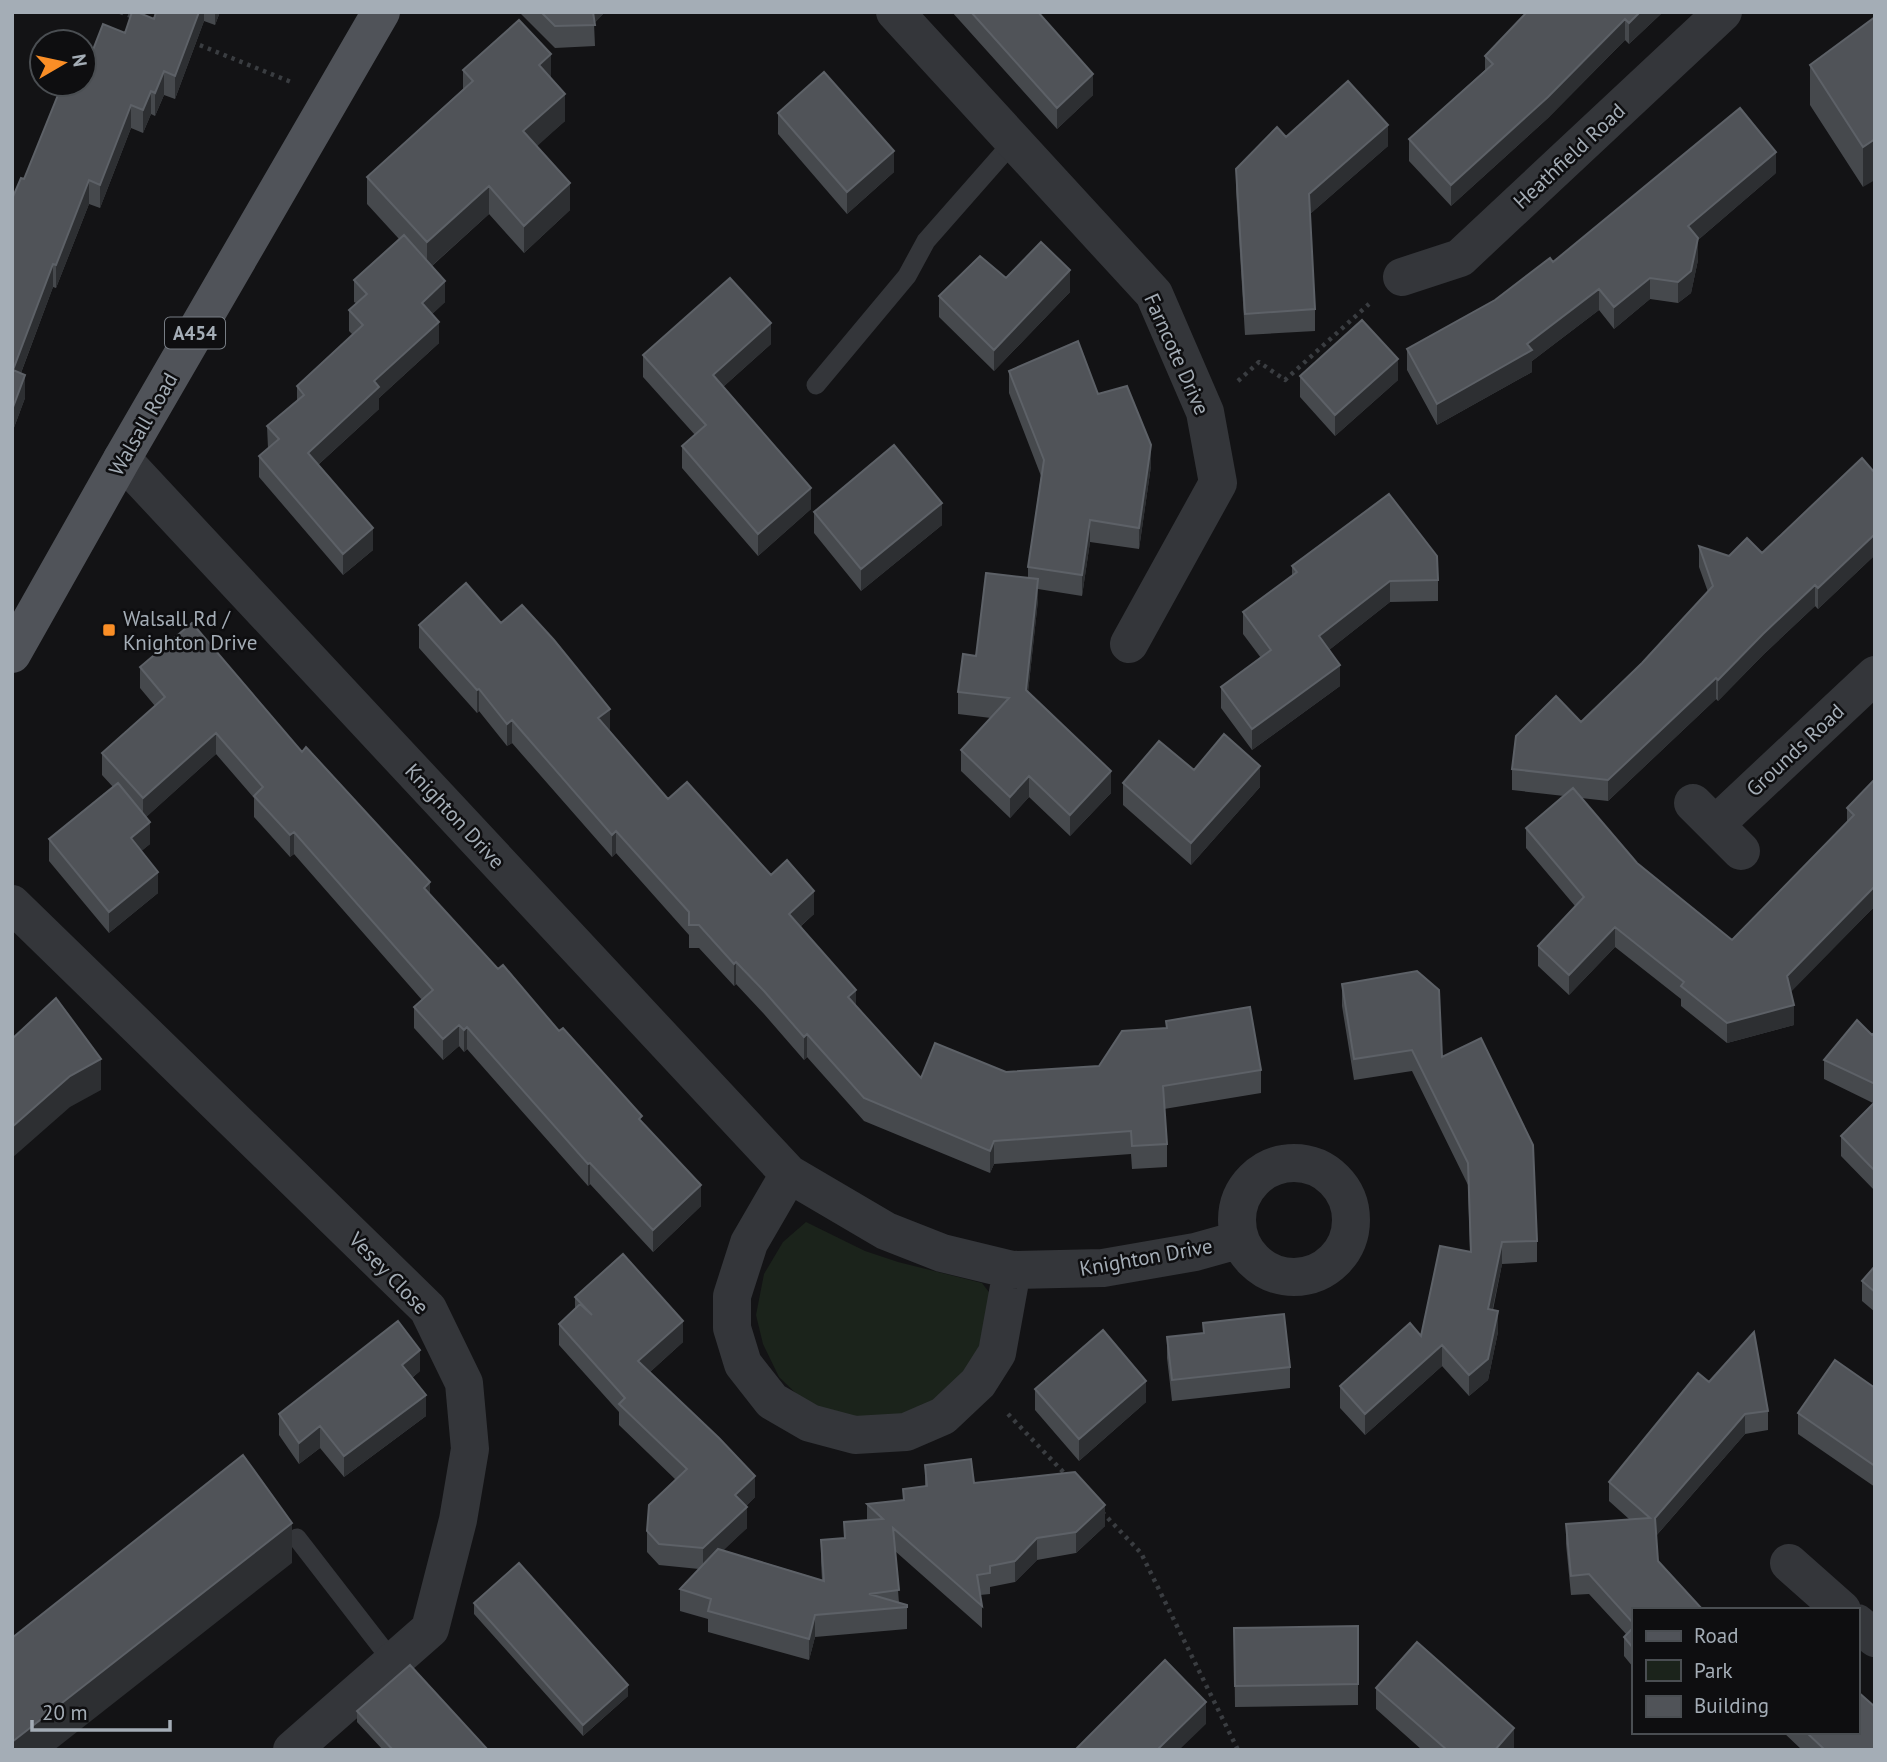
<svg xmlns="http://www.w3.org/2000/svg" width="1887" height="1762" font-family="'PT Sans',sans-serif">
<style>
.green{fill:#1b231b}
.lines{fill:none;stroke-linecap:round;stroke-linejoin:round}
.path{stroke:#3a3d41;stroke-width:4.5;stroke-dasharray:3.5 5;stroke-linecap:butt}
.service{stroke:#34363a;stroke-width:19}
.minor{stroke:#34363a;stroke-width:38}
.primary{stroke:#505359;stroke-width:38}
.wall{fill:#46494d}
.shaded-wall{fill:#2d2f32}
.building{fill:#505358;stroke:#5d6167;stroke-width:2}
.poi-dot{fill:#fa8e26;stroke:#0e0e10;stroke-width:2.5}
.labels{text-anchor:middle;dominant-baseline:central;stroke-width:5;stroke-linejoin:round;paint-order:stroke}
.shield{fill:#0e0e10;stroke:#777d84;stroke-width:2}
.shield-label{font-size:19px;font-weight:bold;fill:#a4adb6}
.street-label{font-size:21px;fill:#a4adb6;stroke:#0e0e10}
.poi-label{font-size:21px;fill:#a4adb6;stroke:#0e0e10;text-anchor:start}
</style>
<rect width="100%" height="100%" fill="#131315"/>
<path class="green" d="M806,1222L865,1251L898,1262L982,1283L995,1300L967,1381L929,1408L891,1420H853L807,1404L779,1377L763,1344L756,1315L764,1274L783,1242Z"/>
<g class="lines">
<path class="path" d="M120,12L136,18
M192,42L291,82
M1238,381L1259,362L1285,380L1369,304
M1008,1414L1067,1476
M1102,1512L1141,1553L1238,1750"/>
<path class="service" d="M816,385L907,276L926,241L1014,141
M297,1538L393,1662"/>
<path class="minor" d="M895,12L1154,294L1205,412L1218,483L1129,644
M1402,277L1460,258L1723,12
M122,459L789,1174L886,1231L942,1253L1012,1270L1103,1268L1195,1252L1238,1240
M1693,803L1741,851
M1715,825L1875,675
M12,904L428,1309L464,1383L470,1449L458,1520L430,1629L292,1750
M1237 1220a57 57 0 1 1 114 0a57 57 0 1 1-114 0Z
M789,1174L749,1243L732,1296V1328L743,1364L772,1401L810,1423L855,1435L906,1432L943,1416L978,1383L997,1353L1012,1270
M1789,1563L1842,1610
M1857,1623L1875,1638"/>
<path class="primary" d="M12,654L122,459L381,12"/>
</g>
<path class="wall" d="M156,12H220L215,25L204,21L175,99L164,95L155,116L151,114L143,133L131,128L100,208L89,204L56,288L53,287L21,373L25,398L12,433V199L77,91L125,33L154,19Z
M519,12H605L594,23L595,46L555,48Z
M952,12H1038L1093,95L1057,129Z
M1527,12H1663L1629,44L1625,40L1548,118L1451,206L1409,161V139L1485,70V56Z
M1875,17L1863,187L1810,105V65Z
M463,70L551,78L565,121L536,146L570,210L524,253L489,214L432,266L445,302L432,314L439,343L379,398V409L318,465L373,550L343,575L259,477V456L268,448L267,426L297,401V386L353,335L349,331V310L356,303L354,302V280L399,239L367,204V177L463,89Z
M778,113L894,172L847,214L778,134Z
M1286,137L1388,146L1310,214L1315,309V331L1245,335L1236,190V169Z
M1776,173L1698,240V260L1691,293L1678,303L1650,299L1614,329L1599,310L1532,361V372L1437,425L1407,370V349L1495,300L1553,262Z
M1006,278L1070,292L994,371L939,317V296Z
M771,344L723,387L811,509L758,556L682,468V446L695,435L643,377V355Z
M1009,371L1098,394L1151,466L1139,549L1090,542L1082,596L1038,589V600L1028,692L1111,793L1070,836L1029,797L1010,818L961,771V750L991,718L958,714V692L976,656L1028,578V567L1041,476L1009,393Z
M1300,376L1398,380L1335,436L1300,397Z
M1875,473V555L1818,609L1815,606L1763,655L1718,701L1716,699L1608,801L1581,798L1637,863L1732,940L1847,822V808L1875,779V906L1791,991L1794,1025L1727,1043L1681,1006V999L1615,947L1569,995L1538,966V946L1575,906L1526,848V828L1564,796L1512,790V769L1581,722L1642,663L1708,592L1699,567V546L1729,556L1762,553Z
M814,512L942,525L861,591L814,533Z
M1292,566L1438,580V601L1390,602L1329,650L1340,686L1252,750L1221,708V687L1261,658L1243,634V612L1292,576Z
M501,623L610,731L668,799L771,875L814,914L801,926L856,1006L921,1078L1099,1066L1166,1028V1021L1261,1070V1093L1164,1109L1167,1144V1167L1132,1169L1131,1154L994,1164L990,1173L864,1121L807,1057L804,1060L764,1014L736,984L734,986L699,948H689V935L616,853L612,857L512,743L507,746L479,711L477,713L419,648V625Z
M140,667L302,752L430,894L498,969L559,1031L642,1122L701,1206L653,1252L590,1184L588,1186L467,1049L464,1052L459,1046L443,1060L414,1028V1007L422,1000L294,854L290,857L254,817V798L216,754L146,817L150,844L141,851L158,893L109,933L49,861V839L113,787L102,775V753L155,706L140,688Z
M1194,770L1260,787L1191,865L1123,805V783Z
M1342,984L1442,1057L1537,1241V1262L1502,1264L1493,1310L1498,1332L1488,1380L1469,1396L1442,1366L1365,1435L1340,1408V1386L1421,1336L1470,1252L1468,1185L1412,1071L1354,1080L1342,1006Z
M1875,1032V1191L1841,1156V1136L1873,1103L1824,1079V1060L1872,1035Z
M1875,1266V1312L1862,1301V1281Z
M575,1297L683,1342L650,1372L755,1497L746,1506L747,1528L723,1550L822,1580L821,1562V1540L844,1538V1522L867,1520V1504L903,1501V1489L925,1486V1465L974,1483L1105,1526L1076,1553L1037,1560L1015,1582L990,1587V1594L980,1595L982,1606V1628L895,1551L899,1603L907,1605V1629L815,1637L809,1660L708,1632V1619L680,1611V1589L699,1569L659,1565L647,1552V1531L676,1480L619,1425V1412L559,1345V1324L575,1309Z
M1203,1323L1290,1367V1388L1172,1401L1167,1358V1337L1203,1333Z
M420,1371L412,1378L426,1416L344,1477L320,1448L299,1464L279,1435V1414Z
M1709,1382L1768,1411V1430L1745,1434L1656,1536L1633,1610V1667L1624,1656V1637L1626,1634L1589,1594L1571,1595L1566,1544V1524L1629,1519L1609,1501V1482Z
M1875,1388V1487L1798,1434V1413Z
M1035,1389L1146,1402L1079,1461L1035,1410Z
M474,1603L628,1696L583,1736L474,1614Z
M1358,1626V1705L1235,1707L1234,1628Z
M1376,1688L1514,1749L1422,1750L1376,1709Z
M357,1711L488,1750H383L357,1722Z
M1783,1732H1857L1875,1750H1802Z"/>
<path class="shaded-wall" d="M199,12H204V21L175,99V76Z
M215,12H220L215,25Z
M592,12H605L592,26Z
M1640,12H1663L1629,44V23Z
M1625,19V40L1548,118L1451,206V185Z
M551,54V82L539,65Z
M164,71V95L155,116V93Z
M1093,74V95L1057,129V108Z
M151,91V114L143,133V110Z
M565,94V121L523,159V131Z
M131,105V128L100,208V185Z
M1388,125V146L1309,215V194Z
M1875,139V180L1863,187V147Z
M894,151V172L847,214V192Z
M1776,152V173L1698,240V260L1691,293L1678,303V282L1688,226Z
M89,180V204L56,288V265Z
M570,183V210L524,253V226Z
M489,186V214L427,270V242Z
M53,264V287L13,394V370Z
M1070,270V292L994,371V350Z
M1650,278V299L1614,329V307Z
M445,281V302L422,324V303Z
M1599,289V310L1532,361V372L1437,425V404L1527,344Z
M439,322V343L379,398V409L308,474V453L374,381Z
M771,323V344L713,396V375Z
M1398,359V380L1335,436V415Z
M25,375V398L12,433V410Z
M1151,445V466L1139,549V528Z
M811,488V509L758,556V534Z
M942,503V525L861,591V569Z
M1090,520V542L1082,596V575Z
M373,528V550L343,575V554Z
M1875,534V555L1818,609V588Z
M1038,579V600L1026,711V690Z
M1390,581V602L1319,658V636Z
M1815,585V606L1763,655L1718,701V680L1763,634Z
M1340,665V686L1252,750V729Z
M1716,678V699L1608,801V780Z
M479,689V711L477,713V690Z
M610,709V731L598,741V718Z
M512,720V743L507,746V724Z
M216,733V754L143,820V798Z
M1260,766V787L1191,865V843Z
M1111,771V793L1070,836V815Z
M1029,776V797L1010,818V797Z
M150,822V844L131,860V838Z
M616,831V853L612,857V835Z
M294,832V854L290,857V835Z
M158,872V893L109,933V912Z
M430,882V904L424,888Z
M1875,886V906L1787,996V976Z
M814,891V914L789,936V914Z
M1615,927V947L1569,995V975Z
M736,962V984L734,986V964Z
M856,990V1013L848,997Z
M1794,1005V1025L1727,1043V1023Z
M459,1025V1046L443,1060V1039Z
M467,1027V1049L464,1052V1030Z
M807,1034V1057L804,1060V1037Z
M101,1059V1090L70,1107L12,1158V1127L14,1124L70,1076Z
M994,1141V1164L990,1173V1151Z
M590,1163V1184L588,1186V1164Z
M701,1185V1206L653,1252V1230Z
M1502,1242V1264L1488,1330V1309Z
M1498,1311V1332L1488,1380L1469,1396V1375Z
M683,1321V1342L638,1383V1361Z
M1442,1345V1366L1365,1435V1414Z
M420,1350V1371L402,1386V1365Z
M1146,1381V1402L1079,1461V1439Z
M426,1395V1416L344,1477V1456Z
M1745,1414V1434L1655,1537V1518Z
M320,1426V1448L299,1464V1443Z
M755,1476V1497L735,1516V1495Z
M1105,1505V1526L1076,1553V1532Z
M747,1507V1528L703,1570V1548Z
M292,1523V1563L54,1750H12V1742Z
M1037,1538V1560L1015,1582V1561Z
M815,1615V1637L809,1660V1639Z
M628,1685V1696L583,1736V1725Z
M1206,1702V1724L1179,1750H1157Z
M1514,1728V1750H1495Z"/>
<path class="building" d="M132,12H137L154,19L156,12H199L175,76L164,71L155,93L151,91L143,110L131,105L100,185L89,180L56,265L53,264L13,370L25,375L12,410V199L21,178L24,179L62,85L77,91L80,84H84V73L103,24L125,33Z
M541,12H593L595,25L555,26Z
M971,12H1038L1093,74L1057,108Z
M1527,12H1640L1629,23L1625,19L1548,97L1451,185L1409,139L1493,64L1485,56Z
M1875,17V139L1863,147L1810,65Z
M519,20L551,54L539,65L565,94L523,131L570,183L524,226L489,186L427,242L367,177L473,81L463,70Z
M824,72L894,151L847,192L778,113Z
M1348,81L1388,125L1309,194L1315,309L1245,314L1236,169L1277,127L1286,137Z
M1740,108L1776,152L1688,226L1698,238L1691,271L1678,282L1650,278L1614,307L1599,289L1527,344L1532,350L1437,404L1407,349L1495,300L1550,258L1553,262Z
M404,235L445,281L422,303L439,322L374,381L379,387L308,453L373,528L343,554L259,456L279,439L267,426L304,395L297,386L363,325L349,310L367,294L354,280Z
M1041,242L1070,270L994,350L939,296L980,256L1006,278Z
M730,278L771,323L713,375L811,488L758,534L682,446L706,425L643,355Z
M1362,320L1398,359L1335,415L1300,376Z
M1078,341L1098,394L1127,386L1151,445L1139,528L1090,520L1082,575L1028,567L1044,460L1009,371Z
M894,445L942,503L861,569L814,512Z
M1862,458L1875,473V534L1818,588L1815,585L1763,634L1718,680L1716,678L1608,780L1512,769L1516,736L1556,696L1581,722L1642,663L1713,586L1699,546L1729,556L1747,538L1762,553Z
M1389,494L1437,556L1438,580L1390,581L1319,636L1340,665L1252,729L1221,687L1271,650L1243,612L1297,572L1292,566Z
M986,573L1038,579L1026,690L1111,771L1070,815L1029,776L1010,797L961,750L1009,698L958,692L963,654L976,656Z
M466,583L501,623L522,605L554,640L610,709L598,718L668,799L687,782L771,875L787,860L814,891L789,914L856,990L848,997L921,1078L935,1043L1006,1072L1099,1066L1122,1031L1167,1028L1166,1021L1250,1007L1261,1070L1163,1086L1167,1144L1132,1146L1131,1131L994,1141L990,1151L864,1098L807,1034L804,1037L764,991L736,962L734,964L699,925H689V912L616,831L612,835L512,720L507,724L479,689L477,690L419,625Z
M192,623L302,752L306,747L430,882L424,888L498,969L503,965L559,1031L563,1028L642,1116L639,1119L701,1185L653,1230L590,1163L588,1164L467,1027L464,1030L459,1025L443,1039L414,1007L433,990L294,832L290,835L254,796L263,787L216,733L143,798L102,753L165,697L140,667Z
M1224,734L1260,766L1191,843L1123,783L1159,741L1194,770Z
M1875,779V886L1787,976L1794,1005L1727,1023L1681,986L1684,982L1615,927L1569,975L1538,946L1584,897L1526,828L1573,788L1637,863L1732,940L1854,815L1847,808Z
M118,783L150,822L131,838L158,872L109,912L49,839Z
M1417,971L1439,990L1442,1057L1481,1038L1533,1145L1537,1241L1502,1242L1488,1309L1498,1311L1488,1359L1469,1375L1442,1345L1365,1414L1340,1386L1410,1323L1421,1336L1440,1246L1471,1252L1468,1163L1412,1050L1354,1059L1342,984Z
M56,998L101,1059L70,1076L12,1127V1039Z
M1857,1020L1872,1035L1875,1032V1084L1824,1060Z
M1875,1102V1171L1841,1136Z
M623,1254L683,1321L638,1361L719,1438L755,1476L735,1495L747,1507L703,1548L659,1544L647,1531L649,1505L687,1469L619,1404L625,1398L559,1324L580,1304L592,1315L575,1297Z
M1875,1266V1292L1862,1281Z
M1284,1314L1290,1367L1172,1380L1167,1337L1204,1333L1203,1323Z
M398,1321L420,1350L402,1365L426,1395L344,1456L320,1426L299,1443L279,1414Z
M1103,1330L1146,1381L1079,1439L1035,1389Z
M1754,1332L1768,1411L1745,1414L1655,1518L1658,1561L1703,1610H1633V1623L1589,1574L1571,1576L1566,1524L1650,1518L1609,1482L1698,1373L1709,1382Z
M1835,1360L1875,1388V1466L1798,1413Z
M243,1455L292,1523L12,1742V1638Z
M971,1459L974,1483L1075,1472L1105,1505L1076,1532L1037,1538L1015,1561L990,1566V1573L977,1575L982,1606L893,1528L899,1590L869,1594L907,1605V1607L815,1615L809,1639L708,1611L711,1599L680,1589L718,1549L824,1581L821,1540L845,1538L844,1522L883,1519L867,1504L904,1500L903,1489L927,1486L925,1465Z
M519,1563L628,1685L583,1725L474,1603Z
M1358,1626V1684L1235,1686L1234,1628Z
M1633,1628V1648L1624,1637Z
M1417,1642L1514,1728L1495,1750H1447L1376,1688Z
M1165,1660L1206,1702L1157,1750H1075Z
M410,1665L488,1750H393L357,1711Z
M1857,1691L1875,1707V1750H1825L1806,1732H1857Z"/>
<rect class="poi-dot" x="102" y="623" width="14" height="14" rx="3.5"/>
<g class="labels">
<rect class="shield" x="165" y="317.5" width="60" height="31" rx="5"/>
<g class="shield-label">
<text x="195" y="333">A454</text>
</g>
<g class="street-label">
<text transform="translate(1569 156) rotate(-43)">Heathfield Road</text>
<text transform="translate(1177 354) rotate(66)">Farncote Drive</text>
<text transform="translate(143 424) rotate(-60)">Walsall Road</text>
<text transform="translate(1795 750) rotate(-43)">Grounds Road</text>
<text transform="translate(455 816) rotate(47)">Knighton Drive</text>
<text transform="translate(1146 1257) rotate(-10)">Knighton Drive</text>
<text transform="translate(389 1273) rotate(46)">Vesey Close</text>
</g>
<g class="poi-label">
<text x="123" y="618">Walsall Rd /<tspan x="123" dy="24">Knighton Drive</tspan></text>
</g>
</g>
<rect width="1887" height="1762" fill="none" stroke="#a4adb6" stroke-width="28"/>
<rect x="1632" y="1608" width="228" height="126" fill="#0e0e10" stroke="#4a4e52" stroke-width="2"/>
<rect x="1646" y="1631" width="35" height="10" fill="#505359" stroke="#4a4e52" stroke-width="2"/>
<text x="1694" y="1643" font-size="21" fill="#a4adb6">Road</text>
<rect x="1646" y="1660" width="35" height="21" fill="#1b231b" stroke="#4a4e52" stroke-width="2"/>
<text x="1694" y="1678" font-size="21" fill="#a4adb6">Park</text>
<rect x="1646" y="1696" width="35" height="21" fill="#505358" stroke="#4a4e52" stroke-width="2"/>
<text x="1694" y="1713" font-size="21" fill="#a4adb6">Building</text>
<g transform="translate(63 63) rotate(81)"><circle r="33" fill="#0e0e10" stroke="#4a4e52" stroke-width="2"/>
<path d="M0-5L12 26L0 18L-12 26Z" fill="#fa8e26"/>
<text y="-10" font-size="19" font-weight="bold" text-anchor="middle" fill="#a4adb6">N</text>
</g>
<path d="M32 1720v10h138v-10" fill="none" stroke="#a4adb6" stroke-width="3.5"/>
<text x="42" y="1720" font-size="21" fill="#a4adb6" stroke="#0e0e10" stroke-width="5" paint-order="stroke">20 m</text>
</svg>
